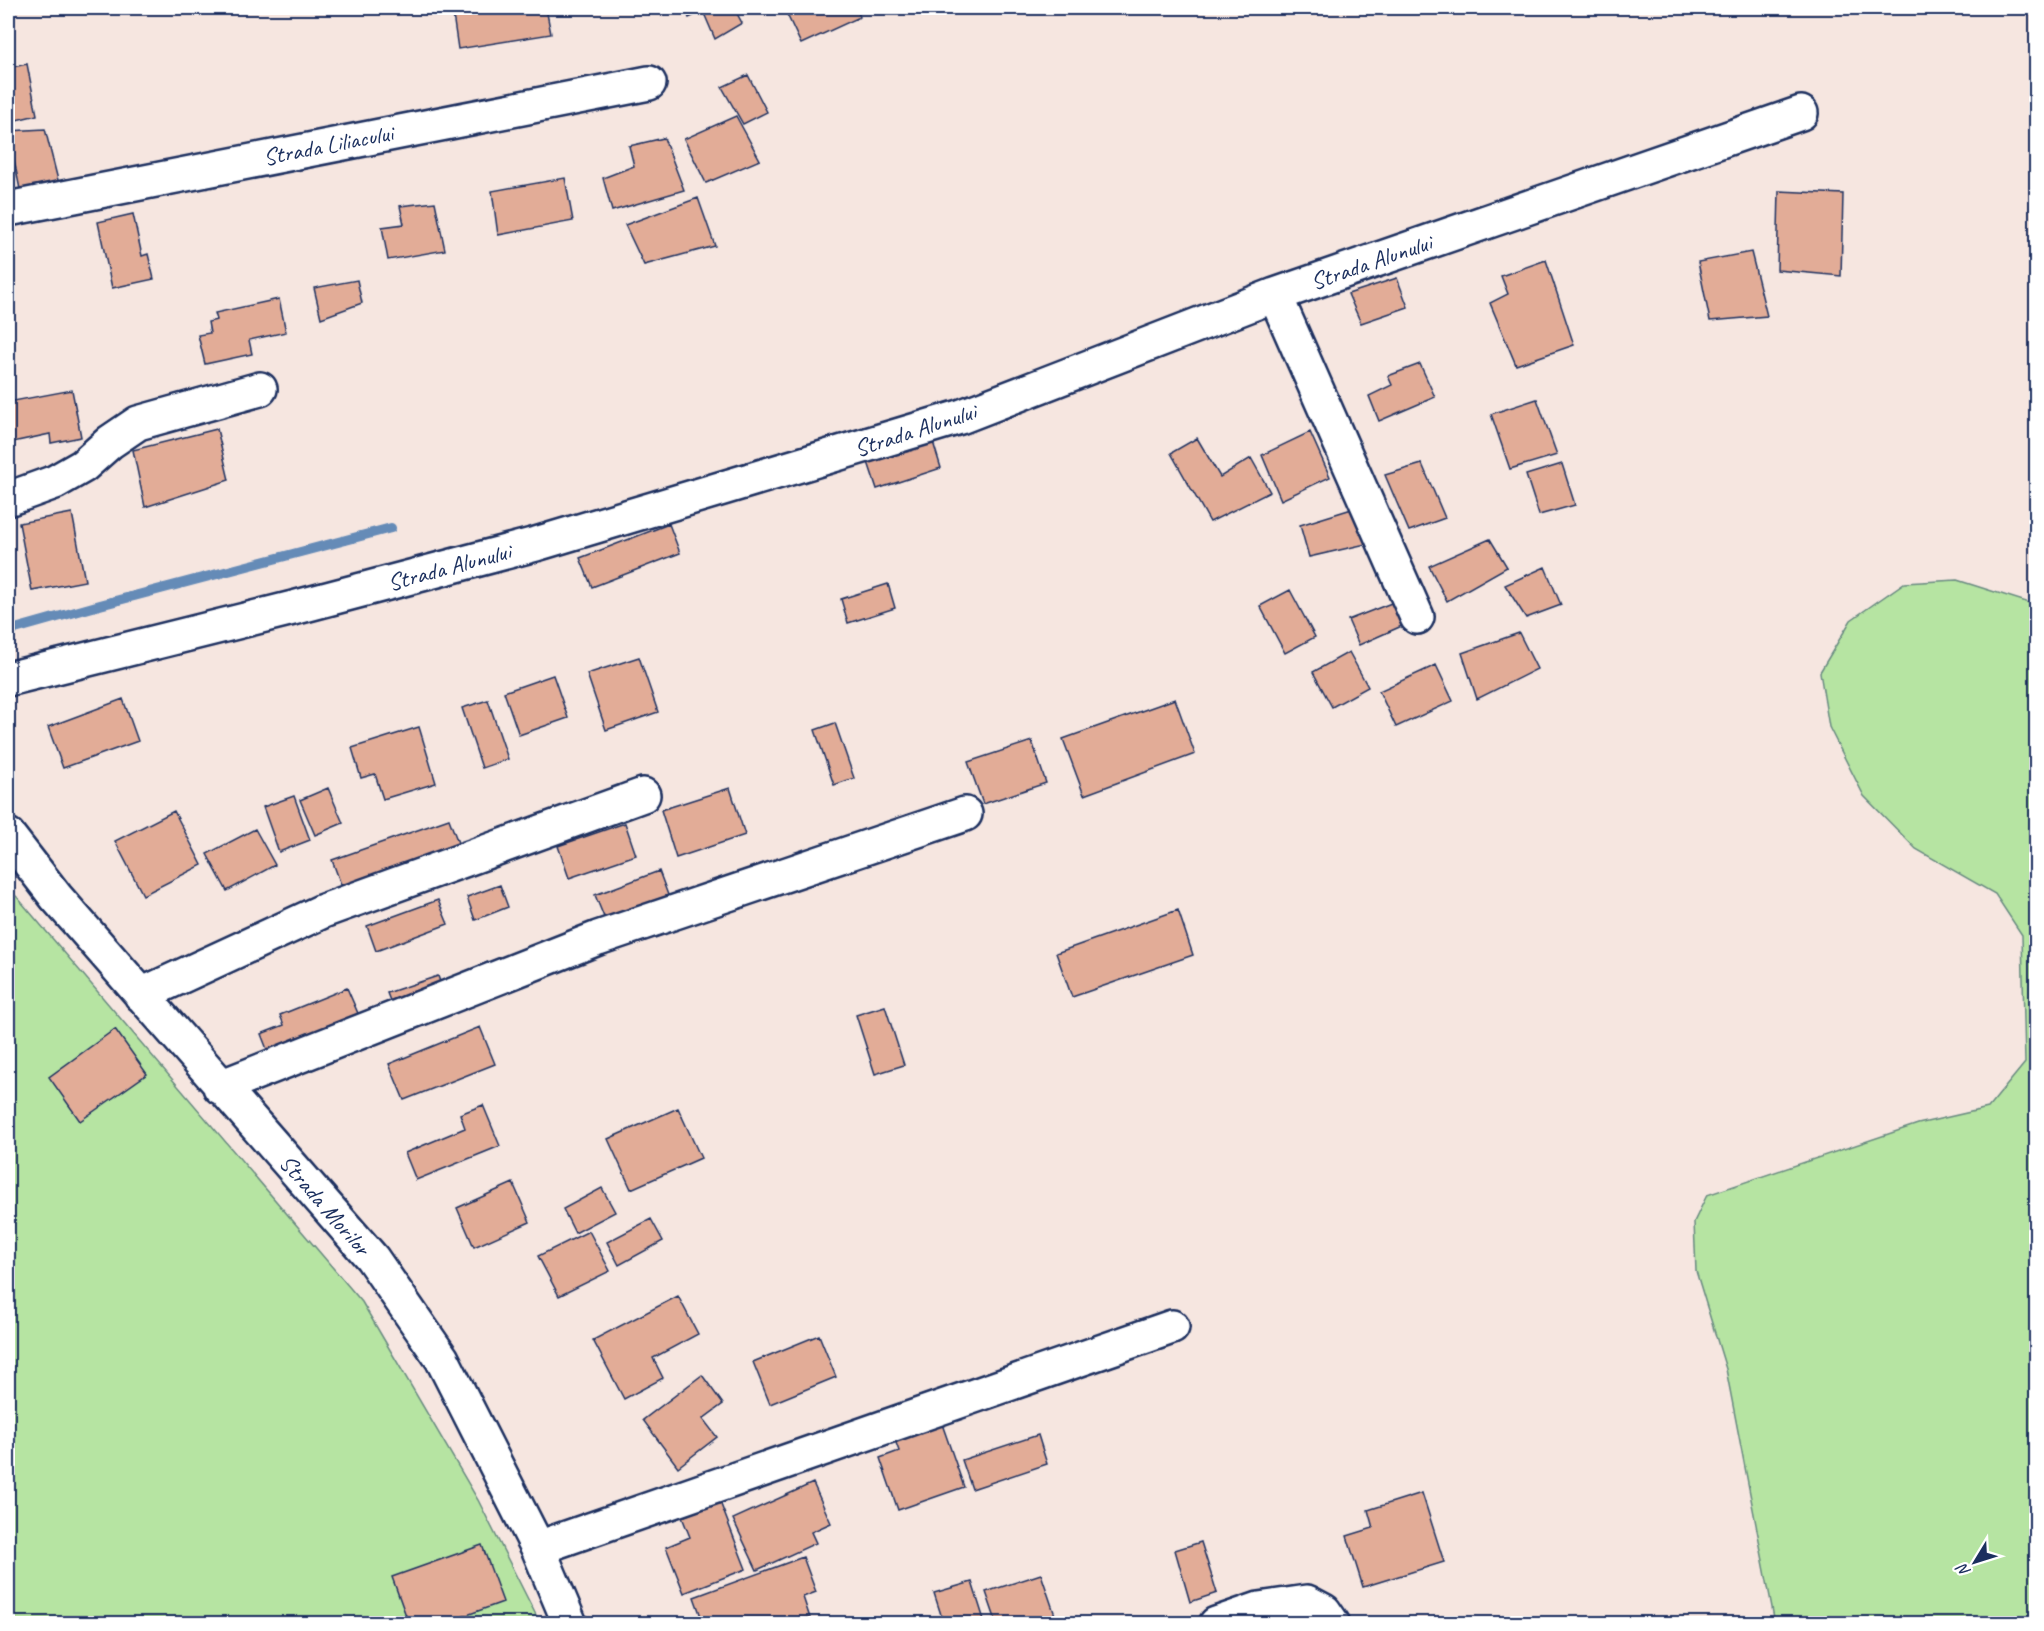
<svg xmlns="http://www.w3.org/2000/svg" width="2044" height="1631" font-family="Caveat,sans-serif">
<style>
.green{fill:#b6e4a2;stroke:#688a80;stroke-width:1.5}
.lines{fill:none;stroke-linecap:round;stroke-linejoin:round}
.stream{stroke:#658bb7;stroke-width:10}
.building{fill:#e2ac97;stroke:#1b2f5e;stroke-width:1.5}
.minor-casing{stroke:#1b2f5e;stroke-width:38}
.minor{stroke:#fff;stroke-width:33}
.labels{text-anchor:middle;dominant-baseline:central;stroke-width:4.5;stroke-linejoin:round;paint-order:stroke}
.street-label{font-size:24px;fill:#1b2f5e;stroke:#fff}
</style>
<rect width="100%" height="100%" fill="#f6e6e0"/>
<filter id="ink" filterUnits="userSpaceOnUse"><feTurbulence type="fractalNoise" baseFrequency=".0167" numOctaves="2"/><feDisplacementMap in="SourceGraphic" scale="12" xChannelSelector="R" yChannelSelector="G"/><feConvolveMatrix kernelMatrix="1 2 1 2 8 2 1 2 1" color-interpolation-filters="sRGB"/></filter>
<g filter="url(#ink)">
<path class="green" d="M1957,580L2036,605V1623H1775L1726,1369L1696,1271L1694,1222L1707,1195L1918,1124L1988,1108L2025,1063L2022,935L1995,894L1916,849L1864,796L1829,727L1820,672L1851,620L1904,583Z
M8,889L17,897L362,1302L478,1500L540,1623H8Z"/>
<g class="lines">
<path class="stream" d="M8,631L100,605L391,528"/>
</g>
<path class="building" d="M452,8H546L551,34L458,49Z
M685,8H734L742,23L715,39L703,11L689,18Z
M784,8H856L860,17L801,44Z
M27,64L37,115L8,122V68Z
M748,75L767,112L743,124L722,87Z
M736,116L760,160L706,183L684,139Z
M45,129L61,192L22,199L8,131Z
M664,138L684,190L612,211L603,178L634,166L629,146Z
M565,178L573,221L498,235L492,191Z
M1779,191L1843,194L1841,276L1777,270Z
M698,198L715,246L644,265L625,225Z
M435,202L445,250L388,260L382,227L404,224L400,206Z
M133,214L142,256L148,254L154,279L112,288L98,222Z
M1751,252L1767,316L1710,321L1698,262Z
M1546,260L1574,345L1516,365L1490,303L1508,294L1501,276Z
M1397,278L1408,307L1361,323L1348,294Z
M357,280L362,303L321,318L314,288Z
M279,299L286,332L249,340L252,354L205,364L198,335L210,333L208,322L217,320L215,313Z
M1420,364L1435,397L1379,421L1369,396L1392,385L1388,376Z
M72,390L81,437L51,443L50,434L8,443V402Z
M1537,399L1557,455L1510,469L1491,414Z
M217,429L229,480L145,507L133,450Z
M1310,432L1330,477L1281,500L1262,455Z
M1197,438L1220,477L1251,458L1270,492L1210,522L1171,453Z
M933,442L941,468L877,489L868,462Z
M1422,464L1445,518L1409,531L1385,475Z
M1562,464L1575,505L1539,515L1526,475Z
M1355,508L1366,544L1309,557L1300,525Z
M72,513L85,581L32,591L19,523Z
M669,524L680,553L592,587L580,558Z
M1490,539L1507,567L1447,601L1429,566Z
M1545,567L1561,605L1526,618L1505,585Z
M888,584L895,608L848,623L841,599Z
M1290,590L1315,637L1285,653L1260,606Z
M1394,602L1404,625L1359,645L1348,620Z
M1519,633L1537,669L1477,699L1462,653Z
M1349,652L1368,687L1332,707L1313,672Z
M639,657L658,712L606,730L587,674Z
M1436,665L1453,701L1396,727L1379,691Z
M553,675L568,718L519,735L504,692Z
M123,699L138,741L63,768L48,727Z
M1175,699L1195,754L1084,795L1063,739Z
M488,700L508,759L482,768L462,708Z
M835,723L854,778L834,785L815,730Z
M419,727L436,783L383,799L375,774L361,778L352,748Z
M1032,741L1046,783L983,804L968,762Z
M328,788L343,823L315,835L300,800Z
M730,788L745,835L676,858L661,810Z
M294,796L310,840L279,852L263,807Z
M174,811L202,865L143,895L115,841Z
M449,819L460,848L343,890L332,860Z
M625,823L636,855L569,878L558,846Z
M255,829L275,865L227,891L207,854Z
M659,871L671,903L608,927L595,895Z
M500,885L508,907L475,920L467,897Z
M438,900L448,924L376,951L367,926Z
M1178,910L1193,955L1072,997L1056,953Z
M438,976L444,993L394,1011L387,993Z
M347,988L360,1018L272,1062L261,1034L284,1025L280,1015Z
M885,1006L904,1065L875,1074L856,1015Z
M480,1027L495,1064L404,1100L389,1064Z
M115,1029L147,1074L80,1121L49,1077Z
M483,1105L500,1146L416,1180L405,1153L465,1128L460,1114Z
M678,1108L701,1158L631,1189L608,1139Z
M513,1183L530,1222L474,1247L457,1208Z
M602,1188L615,1212L575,1233L563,1209Z
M651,1219L663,1241L619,1265L607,1242Z
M589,1231L610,1271L559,1296L538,1256Z
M678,1296L698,1334L653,1358L663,1378L624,1399L593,1340Z
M819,1335L836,1377L770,1404L753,1362Z
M702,1375L723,1404L703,1419L717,1437L678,1467L643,1420Z
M942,1424L964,1487L898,1510L880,1458L899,1451L895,1440Z
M1038,1435L1047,1464L972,1489L962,1460Z
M813,1483L831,1523L811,1532L816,1543L757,1570L733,1519Z
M1422,1493L1444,1562L1363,1587L1347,1536L1373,1528L1368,1510Z
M720,1502L746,1569L684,1593L666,1547L690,1537L682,1517Z
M1201,1542L1217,1593L1190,1602L1175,1550Z
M482,1545L503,1602L442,1624H409L392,1577Z
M803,1557L816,1592L803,1597L812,1624H717L715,1618L703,1622L694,1597Z
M1041,1574L1058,1624H997L986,1592Z
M972,1582L985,1623L944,1624L934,1593Z"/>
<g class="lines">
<g class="minor-casing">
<path id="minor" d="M8,209L649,83
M1275,295L1417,617
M8,499L55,482L83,466L110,442L138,423L260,389
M8,679L297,607L536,544L960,417L1275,295L1801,113
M8,835L56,897L372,1258L442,1359L538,1548L570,1624
M141,995L323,911L643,795
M220,1087L598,938L965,814
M538,1548L1172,1327
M1216,1624L1259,1609L1307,1602L1324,1611L1333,1624"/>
</g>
<use href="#minor" class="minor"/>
</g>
</g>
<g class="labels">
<g class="street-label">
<text transform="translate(328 145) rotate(-11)">Strada Liliacului</text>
<text transform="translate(1371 262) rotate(-19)">Strada Alunului</text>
<text transform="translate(915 430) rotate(-18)">Strada Alunului</text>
<text transform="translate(449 567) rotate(-15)">Strada Alunului</text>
<text transform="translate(325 1205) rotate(49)">Strada Morilor</text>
</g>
</g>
<rect width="2044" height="1631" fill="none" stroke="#fff" stroke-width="30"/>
<rect x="15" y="15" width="2014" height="1601" fill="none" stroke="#1b2f5e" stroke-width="2" filter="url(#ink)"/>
<g transform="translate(1975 1562) rotate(232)" stroke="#ffffff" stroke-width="4.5" paint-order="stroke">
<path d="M0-4.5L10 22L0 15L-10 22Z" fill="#1b2f5e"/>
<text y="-9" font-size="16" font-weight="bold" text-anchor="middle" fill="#1b2f5e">N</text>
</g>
</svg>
